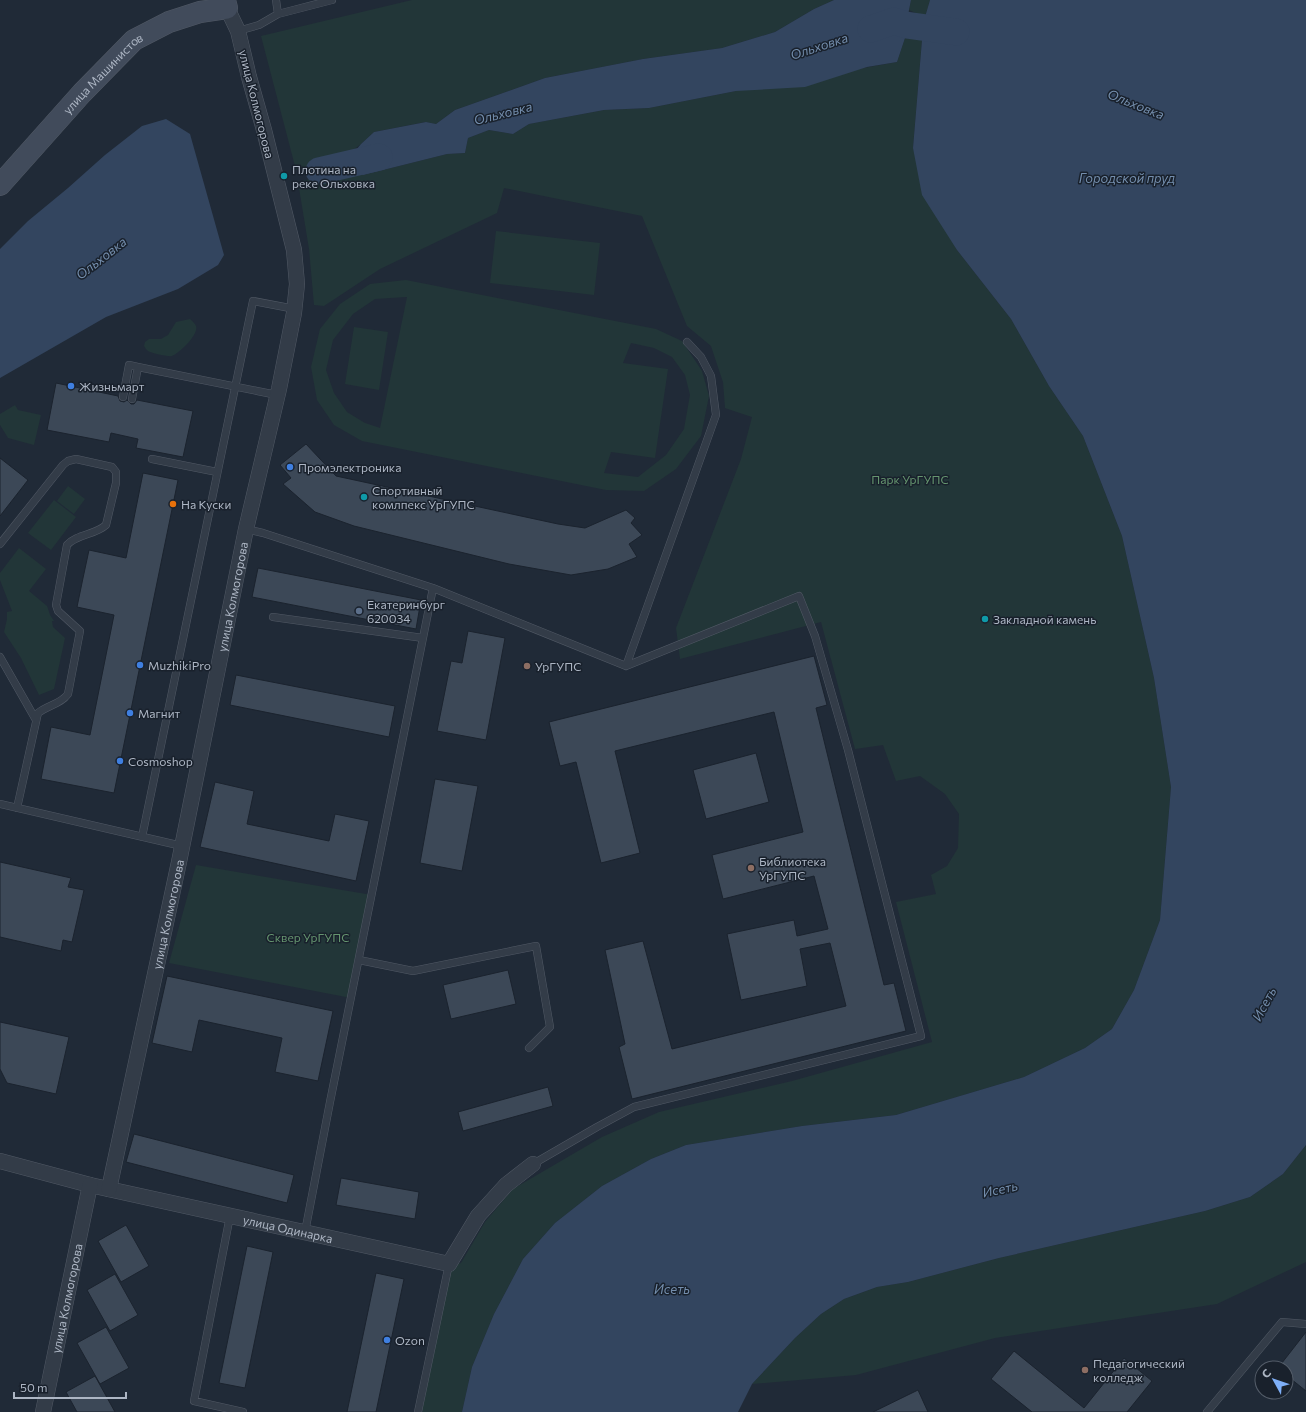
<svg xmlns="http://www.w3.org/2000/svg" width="1306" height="1412" font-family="Commissioner,sans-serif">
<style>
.green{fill:#223638;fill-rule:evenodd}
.water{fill:#33455f}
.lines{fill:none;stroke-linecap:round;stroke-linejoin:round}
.river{stroke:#33455f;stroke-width:27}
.building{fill:#3c4857;stroke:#1b232e}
.lane-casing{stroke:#515965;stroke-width:8}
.street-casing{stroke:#515965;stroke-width:16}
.secondary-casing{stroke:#515965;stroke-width:22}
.lane{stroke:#333c48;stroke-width:7}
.street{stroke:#333c48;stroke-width:15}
.secondary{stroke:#414b5b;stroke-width:21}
.culture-dot{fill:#0f9aa8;stroke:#19212c;stroke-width:1.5}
.shop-dot{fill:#3f7fe0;stroke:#19212c;stroke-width:1.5}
.food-dot{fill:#e8710a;stroke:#19212c;stroke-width:1.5}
.service-dot{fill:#5c6f8a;stroke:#19212c;stroke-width:1.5}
.education-dot{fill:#8d6e63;stroke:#19212c;stroke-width:1.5}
.labels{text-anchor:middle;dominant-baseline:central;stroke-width:3;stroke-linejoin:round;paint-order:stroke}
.street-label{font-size:12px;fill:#adb6c4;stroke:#19212c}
.poi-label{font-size:12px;fill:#adb6c4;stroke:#19212c;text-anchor:start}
.park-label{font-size:12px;fill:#65956f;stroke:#19212c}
.water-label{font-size:13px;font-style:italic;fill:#748ead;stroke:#19212c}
</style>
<rect width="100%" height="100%" fill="#202a37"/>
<path class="green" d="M412,0H834L814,9L775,32L722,48L643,59L545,78L455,110L436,124L425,122L374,132L361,144L341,159L296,170L261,36Z
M911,0H930L925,17L909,10Z
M912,34L922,40L913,148L957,250L1011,319L1049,386L1083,436L1122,536L1154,678L1171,787L1160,920L1134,990L1112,1029L1085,1048L1024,1077L896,1115L802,1126L686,1145L651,1159L602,1186L555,1223L523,1259L494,1314L472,1367L462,1412H422L451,1266L461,1263L485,1222L513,1189L602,1137L659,1112L792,1081L932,1042L896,902L936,894L931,875L947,866L958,848L959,814L945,794L920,776L896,781L883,745L855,749L821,622L680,659L676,628L741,459L752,417L725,408L723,382L711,346L687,326L642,216L504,188L497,213L380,269L324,306L314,305L309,249L298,182L343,171L363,175L447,154L465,153L468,138L489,130L513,134L529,124L604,110L649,108L736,91L897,62L906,35Z
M496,231L600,243L594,295L490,283Z
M406,280L656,329L682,341L702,371L709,396L701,436L676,469L644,491L606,490L362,441L334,425L317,400L311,367L320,329L340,304L370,284ZM406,297H407L380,428L365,423L347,412L334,393L326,370L333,340L353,314L375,299ZM631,343L654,348L672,357L685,375L690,395L684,429L666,455L638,477L604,473L611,452L655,458L668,369L623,363Z
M190,319C192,321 195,323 196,326C199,335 179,353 172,356C168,357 151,353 148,351C146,349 145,348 144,346L145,342L149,339H161L168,335L176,322Z
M354,327L388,332L379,390L345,384Z
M15,405L18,410L41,415L34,445L8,438L0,425V414Z
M68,486L85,499L74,514L57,501Z
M54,500L76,517L51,550L28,533Z
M19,548L46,569L29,591L47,606L50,615L54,621H52L53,627L65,638L54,689L39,695L21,658L4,632L7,619V612L12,611L0,580V573Z
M196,865L372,895L351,998L169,963Z
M1306,1145V1262L1217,1304L995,1338L856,1375L752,1384L795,1338L821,1314L844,1299L877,1287L908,1282L999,1258L1205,1211L1250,1197L1283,1174Z"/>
<path class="water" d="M834,0H911L906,25V35L897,62L867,67L805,87L736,91L649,108L604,110L529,124L513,134L489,130L468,138L465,153L447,154L363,175L343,166L361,144L374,132L426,122L436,124L455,110L545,78L643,59L722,48L775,32L814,9Z
M930,0H1306V1145L1283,1174L1250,1197L1205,1211L999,1258L908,1282L877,1287L844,1299L821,1314L795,1338L752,1384L738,1412H462L472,1367L494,1314L523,1259L555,1223L602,1186L651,1159L686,1145L802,1126L896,1115L1024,1077L1085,1048L1112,1029L1134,990L1160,920L1171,787L1154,678L1122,536L1083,436L1049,386L1011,319L957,250L922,195L913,148L922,40L920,26L925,17Z
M166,119L190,134L224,255L218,265L178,289L106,317L0,378V249L28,221L68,188L105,155L142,126Z"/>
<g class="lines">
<path class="river" d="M871,29L894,21L906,25L956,32
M319,171L379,157"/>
</g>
<path class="building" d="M56,383L118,396L120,401L124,402L127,400L131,404H134L137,400L193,411L183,457L136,448L138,439L111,433L109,442L47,430Z
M306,444L336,476L558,524L585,528L626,510L635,518L631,523L642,535L629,544L637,557L608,569L571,575L509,564L354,526L315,512L283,484L291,478L280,465Z
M0,458L28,480L0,516Z
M143,473L178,480L114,793L41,779L51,727L90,735L114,615L77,607L83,578L89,550L126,558Z
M258,568L421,600L416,629L252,597Z
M468,631L505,638L486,740L437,731L451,661L462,663Z
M814,656L827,705L816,708L884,985L894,983L906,1031L632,1099L619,1047L625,1044L605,950L643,941L672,1049L846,1006L830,943L800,949L807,986L741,1000L727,934L794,920L797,936L828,929L814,876L723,899L712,855L803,832L774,712L615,751L640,853L601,863L576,762L560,766L549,722Z
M236,675L395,706L389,737L230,705Z
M756,753L769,802L706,819L693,770Z
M435,779L478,786L462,871L420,863Z
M215,782L254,791L247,824L329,841L335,814L369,821L356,881L200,847Z
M0,862L71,878L68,887L84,890L72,942L63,940L61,951L0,937Z
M508,970L516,1004L451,1019L443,985Z
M167,976L333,1011L318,1081L275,1072L282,1038L199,1020L192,1052L152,1043Z
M0,1022L69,1037L56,1094L7,1083L0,1069Z
M548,1087L553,1106L463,1131L458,1112Z
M134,1134L294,1175L287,1203L126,1162Z
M341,1178L419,1192L415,1219L336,1205Z
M126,1225L149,1266L121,1282L98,1241Z
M247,1246L273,1252L245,1388L219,1383Z
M376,1273L404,1279L376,1412H347Z
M115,1274L138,1315L110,1331L87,1290Z
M106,1327L129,1368L100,1384L77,1343Z
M1306,1332V1391L1286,1375V1368H1278Z
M1014,1351L1084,1408L1124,1358L1152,1381L1127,1412H1032L991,1379Z
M95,1376L115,1412H77L66,1392Z
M918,1390L928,1412H873Z"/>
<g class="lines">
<g class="lane-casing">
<path id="lane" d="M276,0L278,14
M238,31L259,25L278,14L332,0
M123,397L129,365L138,367
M132,399L138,367L277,395
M152,459L217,472
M246,529L263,533L433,588L626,666L716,415L711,376L701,357L687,342
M0,544L63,465L68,461L76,459L112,467L116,472V483L106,525C95,535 77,534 67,545L56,605L58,611L80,631L68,694C61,704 48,705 38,713L17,808
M273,617L423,638
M0,657L36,720
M0,804L182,846
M142,837L253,301L295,309
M359,960L413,971L536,946L550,1027L529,1048
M533,1164L597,1127L634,1107L921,1036L848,750L815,636L799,596L626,666
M230,1216L194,1401L243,1412
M305,1232L330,1102L433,588
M418,1412L449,1264
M1207,1412L1282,1322L1306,1324"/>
</g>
<g class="street-casing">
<g id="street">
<path id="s1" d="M0,1161L90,1185L449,1264L478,1216L506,1185L533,1164"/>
<path id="s2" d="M109,1189L179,862L246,529L279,389L294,313L297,284L294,250L264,130L249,77L238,31L227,8"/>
<path id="s3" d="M43,1412L90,1185"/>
</g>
</g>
<g class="secondary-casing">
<g id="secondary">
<path id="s4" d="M0,185L82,93L134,40L169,22L200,12L227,8L225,0"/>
</g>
</g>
<use href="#lane" class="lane"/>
<use href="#street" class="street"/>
<use href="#secondary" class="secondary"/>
</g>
<g class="culture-dot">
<circle cx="284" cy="176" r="4"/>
<circle cx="364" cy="497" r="4"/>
<circle cx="985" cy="619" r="4"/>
</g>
<g class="shop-dot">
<circle cx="71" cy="386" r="4"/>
<circle cx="290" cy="467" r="4"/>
<circle cx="140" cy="665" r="4"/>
<circle cx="130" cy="713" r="4"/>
<circle cx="120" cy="761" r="4"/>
<circle cx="387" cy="1340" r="4"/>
</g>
<circle class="food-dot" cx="173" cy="504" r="4"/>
<circle class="service-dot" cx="359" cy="611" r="4"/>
<g class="education-dot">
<circle cx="527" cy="666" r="4"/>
<circle cx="751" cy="868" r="4"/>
<circle cx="1085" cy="1370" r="4"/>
</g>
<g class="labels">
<g class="street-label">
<text stroke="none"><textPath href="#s4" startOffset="152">улица Машинистов</textPath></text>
<text transform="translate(257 104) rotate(76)">улица Колмогорова</text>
<text stroke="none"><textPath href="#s2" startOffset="605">улица Колмогорова</textPath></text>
<text stroke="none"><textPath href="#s2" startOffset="281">улица Колмогорова</textPath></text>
<text stroke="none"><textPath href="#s1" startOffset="296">улица Одинарка</textPath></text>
<text stroke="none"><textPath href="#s3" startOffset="116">улица Колмогорова</textPath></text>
</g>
<g class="poi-label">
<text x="292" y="169">Плотина на<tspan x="292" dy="14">реке Ольховка</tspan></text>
<text x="79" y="386">Жизньмарт</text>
<text x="298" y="467">Промэлектроника</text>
<text x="372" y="490">Спортивный<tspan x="372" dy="14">комлпекс УрГУПС</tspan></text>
<text x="181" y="504">На Куски</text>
<text x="367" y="604">Екатеринбург<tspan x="367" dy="14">620034</tspan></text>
<text x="993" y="619">Закладной камень</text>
<text x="148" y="665">MuzhikiPro</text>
<text x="535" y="666">УрГУПС</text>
<text x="138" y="713">Магнит</text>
<text x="128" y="761">Cosmoshop</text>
<text x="759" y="861">Библиотека<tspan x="759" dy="14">УрГУПС</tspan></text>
<text x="395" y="1340">Ozon</text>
<text x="1093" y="1363">Педагогический<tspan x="1093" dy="14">колледж</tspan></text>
</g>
<g class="park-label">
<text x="910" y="479">Парк УрГУПС</text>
<text x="308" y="937">Сквер УрГУПС</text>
</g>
<g class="water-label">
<text transform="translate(819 46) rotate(-18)">Ольховка</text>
<text transform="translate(1136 104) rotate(22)">Ольховка</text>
<text transform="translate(503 113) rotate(-14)">Ольховка</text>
<text x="1127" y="178">Городской пруд</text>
<text transform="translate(101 258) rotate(-38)">Ольховка</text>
<text transform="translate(1264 1004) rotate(-62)">Исеть</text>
<text transform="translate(1000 1189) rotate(-12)">Исеть</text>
<text x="672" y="1289">Исеть</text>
</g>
</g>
<g transform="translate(1274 1380) rotate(310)"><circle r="19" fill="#19212c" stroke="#545d69"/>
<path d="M0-3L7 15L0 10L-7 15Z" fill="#7eaff8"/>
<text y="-6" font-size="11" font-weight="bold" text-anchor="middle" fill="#adb6c4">С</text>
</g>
<path d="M14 1392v6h112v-6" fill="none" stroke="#adb6c4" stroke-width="2"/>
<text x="20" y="1392" font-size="12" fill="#adb6c4" stroke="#19212c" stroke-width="3" paint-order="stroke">50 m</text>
</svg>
